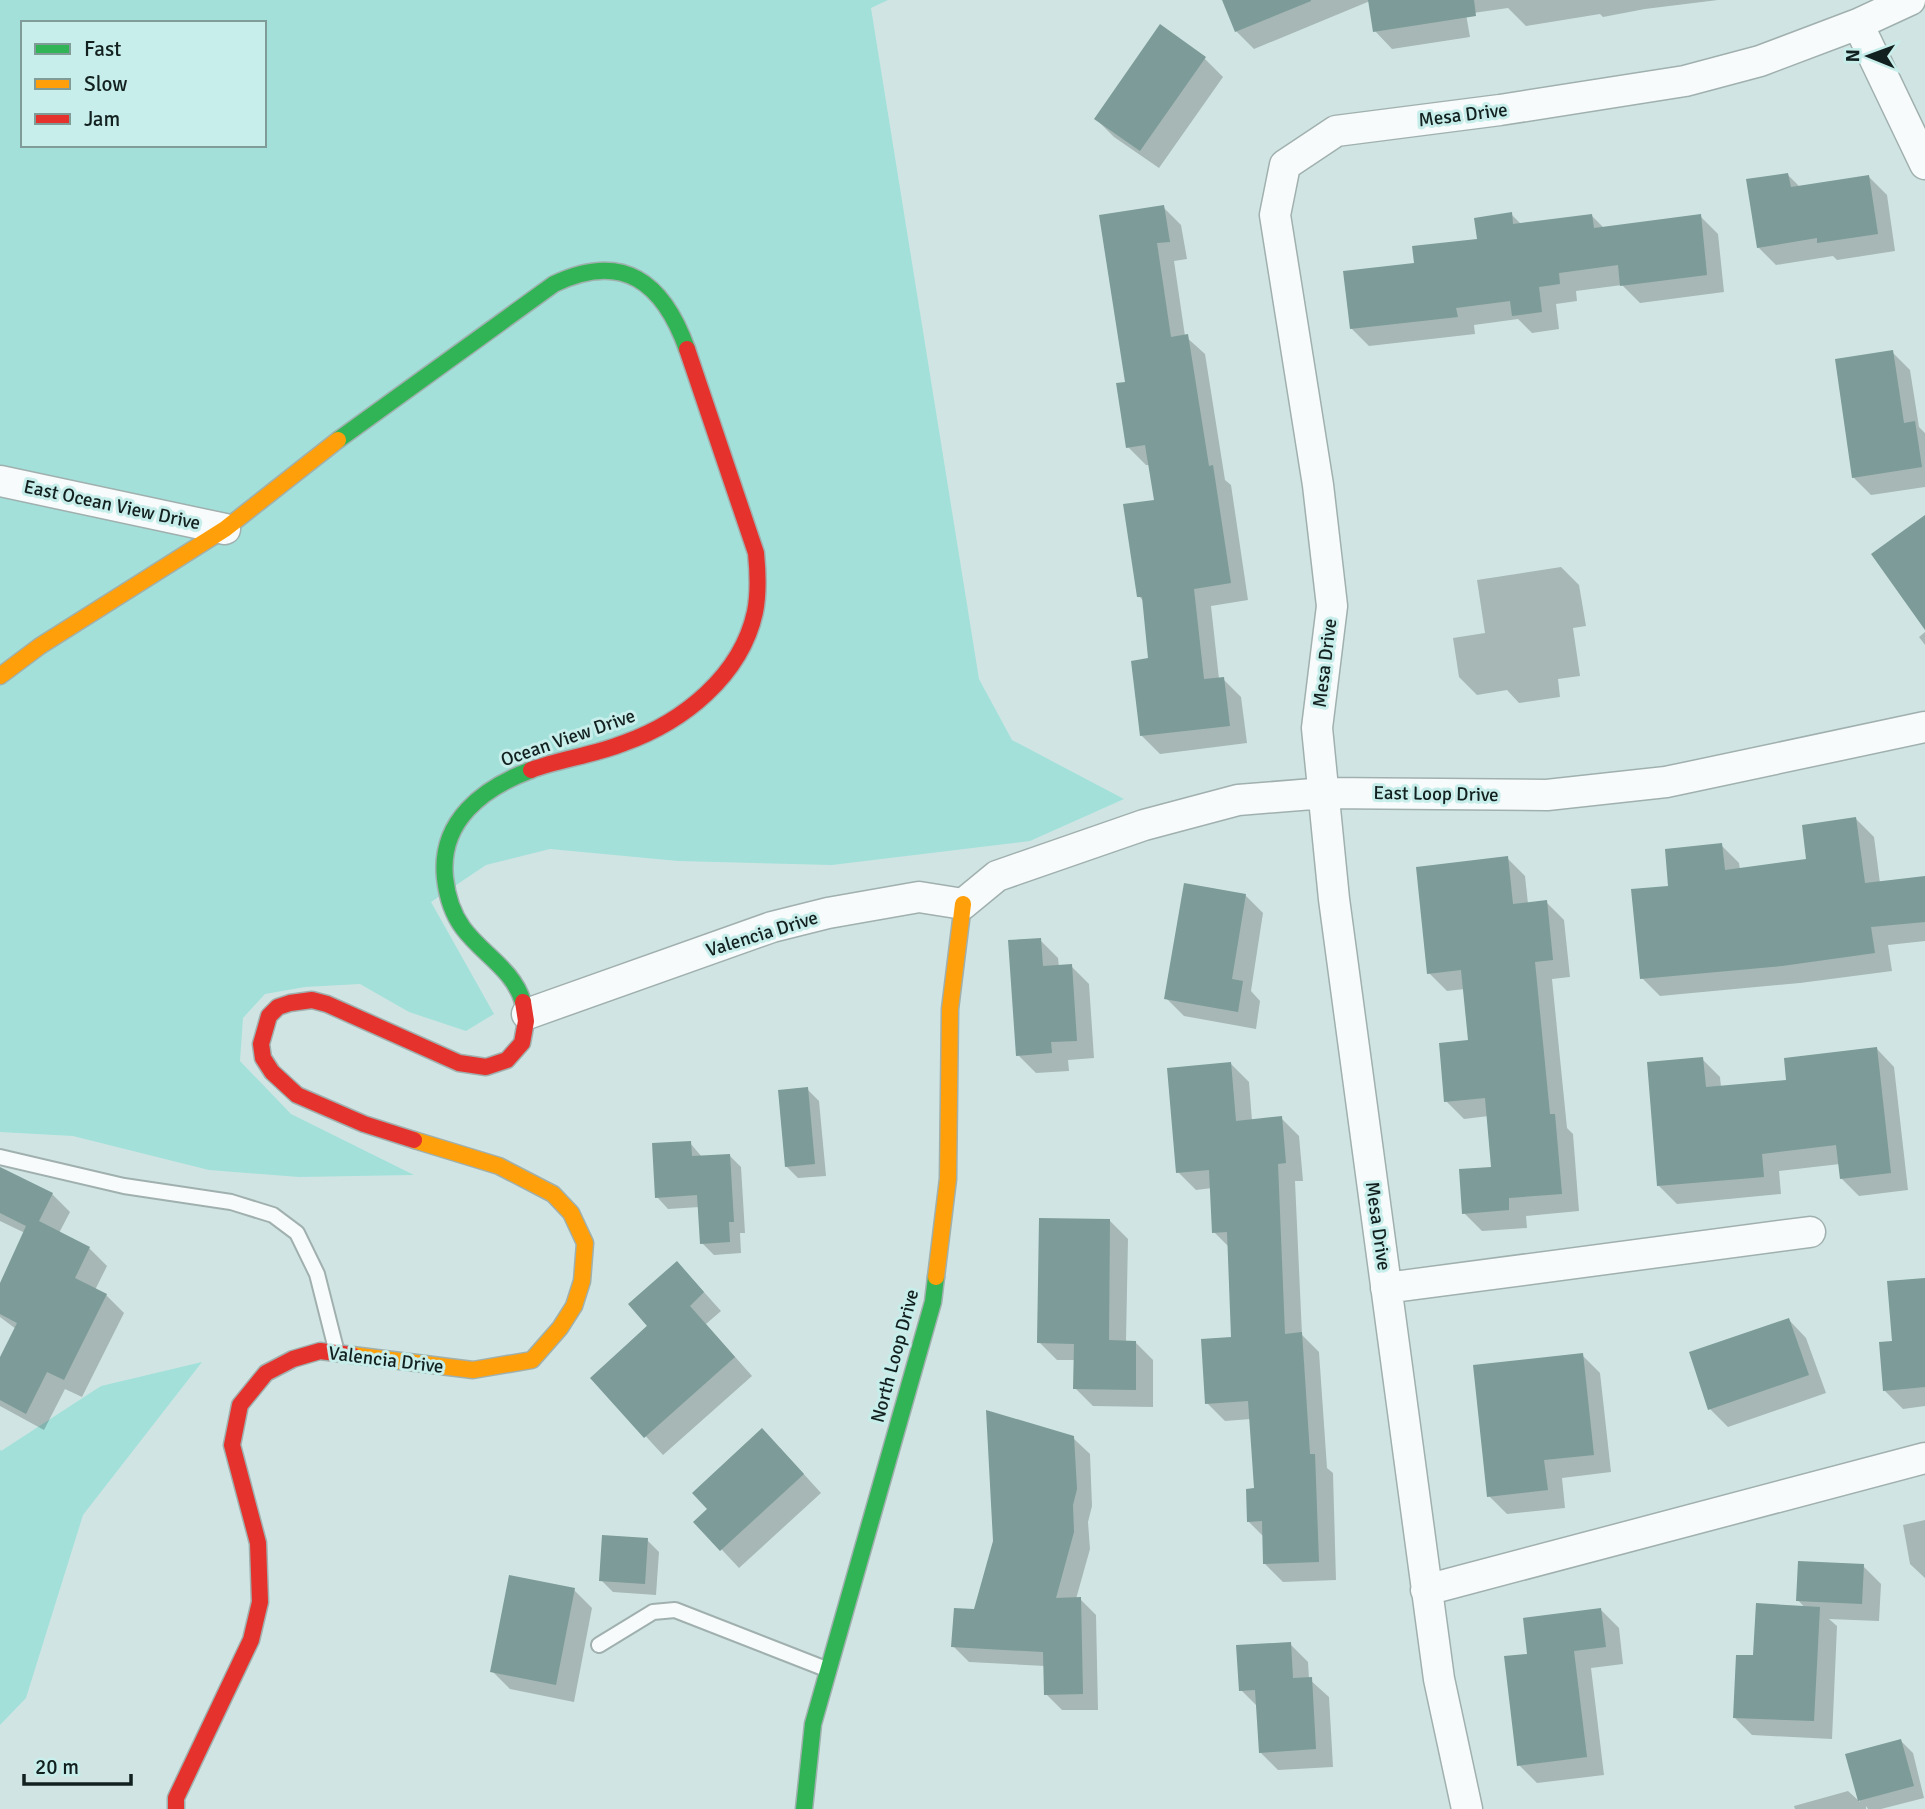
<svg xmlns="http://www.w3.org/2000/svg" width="1925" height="1809" font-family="Signika,sans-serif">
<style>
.green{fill:#a3e0da;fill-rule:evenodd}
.shadow{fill:#0003}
.building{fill:#7c9b99}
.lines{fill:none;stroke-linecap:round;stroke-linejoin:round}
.lane-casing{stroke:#a0b0ae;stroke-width:18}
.street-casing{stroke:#a0b0ae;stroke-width:33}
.fast-casing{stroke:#a0b0ae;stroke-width:19}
.slow-casing{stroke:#a0b0ae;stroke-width:19}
.jam-casing{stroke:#a0b0ae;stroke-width:19}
.lane{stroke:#f8fbfb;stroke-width:14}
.street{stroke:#f8fbfb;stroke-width:30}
.fast{stroke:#30b455;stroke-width:16}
.slow{stroke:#ff9f0a;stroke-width:16}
.jam{stroke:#e5322d;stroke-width:16}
.labels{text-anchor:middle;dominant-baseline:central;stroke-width:6;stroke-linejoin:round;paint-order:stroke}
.street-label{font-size:19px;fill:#12201f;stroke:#c7eeea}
</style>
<rect width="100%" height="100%" fill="#d0e5e3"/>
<path class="green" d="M0,0H888L871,8L979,679L1012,740L1124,799L1030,841L832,865L678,861L550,849L486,865L431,902L494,1014L466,1031L409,1012L360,984L305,987L265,994L243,1018L240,1061L291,1114L414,1175L299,1177L209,1170L73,1136L0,1132ZM23,23H264V145H23Z
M202,1362L83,1515L26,1698L0,1725V1449L1,1451L101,1386Z"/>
<path class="shadow" d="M1224,0H1718L1645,9L1603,17L1600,14L1526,26L1508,8L1466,14L1470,37L1392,49L1375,31L1370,1L1254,49L1236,31Z
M1160,27L1205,59L1223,77L1159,168L1114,137L1096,119Z
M1787,174L1800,187L1869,177L1887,195L1895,251L1837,260L1833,256L1776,265L1758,247Z
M1163,207L1181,225L1187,259L1174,261L1185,336L1205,354L1225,480L1231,485L1248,600L1211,606L1219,679H1223L1241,697L1247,743L1160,754L1142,736L1150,660L1144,602L1139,596L1156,501L1150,465H1146L1128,447L1127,383Z
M1511,214L1522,225L1591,215L1604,228L1700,216L1718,234L1724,292L1640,303L1622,285L1576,291L1577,301L1556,304L1559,329L1532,333L1518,319L1474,325L1475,334L1369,346L1351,328L1416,264L1479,241Z
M1892,352L1910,370L1919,427L1925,433V487L1871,495L1853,477Z
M1561,567L1579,585L1586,626L1573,628L1580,676L1558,679L1560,697L1519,703L1507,690L1477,695L1459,677L1453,638L1485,633L1477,580Z
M1925,632V645L1919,637Z
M1856,819L1874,837L1880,883L1925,878V941L1888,945L1892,971L1800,983L1660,996L1642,978L1670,887L1721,845L1739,863L1740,870L1808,861Z
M1507,858L1525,876L1528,904L1546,902L1564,920L1570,977L1552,979L1567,1128L1573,1134L1579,1211L1526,1216L1527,1228L1482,1231L1464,1213L1493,1169L1489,1116L1464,1119L1446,1101L1470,1041L1465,989L1447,991L1429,973Z
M1245,895L1263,913L1251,991L1260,1001L1256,1029L1184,1016L1166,998Z
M1040,940L1058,958L1059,967L1071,966L1089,984L1094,1058L1068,1060L1069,1071L1036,1073L1018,1055Z
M1877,1049L1894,1067L1908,1190L1859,1196L1841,1178L1840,1164L1779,1171L1781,1194L1677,1204L1659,1186L1702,1059L1720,1077L1721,1087L1788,1081Z
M1231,1064L1249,1082L1252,1121L1281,1118L1299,1136L1303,1181H1295L1302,1335L1319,1352L1327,1468L1333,1473L1336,1580L1283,1582L1265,1564L1264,1537L1248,1521L1256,1490L1251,1419L1225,1421L1207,1403L1233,1339L1230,1248L1214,1232L1212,1188L1196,1190L1178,1172Z
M807,1089L819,1101L826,1176L798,1178L786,1166Z
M690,1143L702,1157L729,1155L741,1167L745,1233H740L741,1253L714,1255L702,1243L700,1207L668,1209L657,1197Z
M0,1169L52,1194L70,1212L59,1233L89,1248L107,1266L95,1290L106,1295L124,1313L82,1397L65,1389L44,1430L0,1406V1361L16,1329L0,1317V1286L25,1233L0,1221Z
M1110,1221L1128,1239L1126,1342H1135L1153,1360V1407L1093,1406L1075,1388V1360H1057L1039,1342Z
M1925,1279V1406L1903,1409L1885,1391L1894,1342Z
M694,1281L721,1311L706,1324L752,1376L663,1455L592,1378Z
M1789,1320L1806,1338L1826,1393L1728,1427L1710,1409Z
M1582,1355L1600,1373L1611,1472L1562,1478L1565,1508L1507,1514L1489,1496Z
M1073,1438L1090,1454L1092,1506L1088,1522L1090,1549L1076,1599H1080L1096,1615L1098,1710H1062L1046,1694L1045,1666L969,1662L953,1646Z
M780,1448L821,1493L739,1568L696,1522Z
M1925,1520V1578L1910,1564L1903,1525Z
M647,1540L659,1552L656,1595L613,1592L601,1580Z
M1863,1566L1881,1584L1879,1621L1829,1619L1837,1626L1832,1739L1752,1735L1734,1717L1755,1657L1805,1608L1798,1600Z
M574,1590L592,1608L574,1702L510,1689L492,1671Z
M1601,1610L1619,1628L1623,1664L1591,1668L1604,1775L1537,1783L1519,1765L1529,1655Z
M1290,1644L1308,1662L1309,1679L1329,1697L1333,1767L1278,1770L1260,1752L1258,1707L1241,1690Z
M1901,1741L1913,1753L1924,1798L1881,1809H1868L1866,1806V1809H1795L1794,1806L1848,1791L1860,1802L1847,1755Z"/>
<path class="building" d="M1222,0H1311V1L1235,32Z
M1368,0H1474L1476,16L1373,32Z
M1160,24L1206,57L1140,151L1094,119Z
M1788,173L1791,187L1869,175L1878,234L1817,243V238L1757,248L1746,179Z
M1164,205L1170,242L1157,243L1171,337L1188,334L1209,466L1213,465L1231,583L1194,589L1204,679L1224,677L1230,726L1140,736L1131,661L1148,658L1142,597H1137L1123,504L1154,500L1145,445L1126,448L1116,383L1125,382L1099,215Z
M1512,212L1513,224L1592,214L1594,228L1701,214L1707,275L1620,286L1618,265L1559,273L1560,284L1539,287L1542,312L1512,316L1510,301L1456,308L1458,317L1350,329L1343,271L1414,263L1412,246L1477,239L1474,218Z
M1893,350L1904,423L1915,421L1922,467L1852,478L1835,359Z
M1925,515V630L1871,554Z
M1856,817L1865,883L1925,876V922L1871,927L1875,953L1782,966L1640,979L1631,889L1668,886L1665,849L1722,843L1725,870L1806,859L1802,825Z
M1508,856L1513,904L1547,900L1553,960L1535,962L1550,1114H1555L1562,1194L1509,1198V1210L1462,1214L1459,1169L1491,1167L1485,1098L1444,1102L1439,1043L1468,1040L1461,970L1427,974L1416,867Z
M1184,883L1246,894L1232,979L1243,981L1238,1012L1164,999Z
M1041,938L1043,966L1072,964L1077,1041L1051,1042L1052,1053L1016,1056L1008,940Z
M1877,1047L1891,1173L1840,1179L1836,1145L1762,1154L1764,1177L1657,1186L1647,1062L1703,1057L1706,1087L1786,1080L1784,1058Z
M1231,1062L1236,1121L1282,1116L1286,1163L1278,1164L1285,1334L1302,1332L1310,1454H1315L1319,1562L1263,1564L1262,1521L1247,1522L1246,1489L1254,1488L1248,1401L1205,1404L1201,1339L1231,1337L1227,1232L1212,1233L1209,1170L1176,1173L1167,1068Z
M808,1087L815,1164L785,1167L778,1090Z
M691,1141L692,1156L730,1154L734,1222H729L730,1242L700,1244L697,1195L655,1198L652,1143Z
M0,1167L53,1193L39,1221L90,1247L75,1278L107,1294L64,1380L47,1372L26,1414L0,1400V1357L17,1323L0,1314V1283L26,1226L0,1213Z
M1039,1218L1110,1219L1109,1340L1136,1341V1390L1073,1389L1074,1344L1037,1343Z
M677,1261L704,1292L690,1306L735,1357L644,1438L590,1378L647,1326L628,1304Z
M1925,1278V1387L1883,1391L1879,1342L1892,1341L1887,1281Z
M1789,1318L1809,1375L1708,1410L1689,1352Z
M1583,1353L1594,1455L1544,1460L1548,1490L1487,1497L1473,1365Z
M986,1410L1074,1436L1077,1489L1073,1505L1074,1532L1056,1598L1081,1597L1083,1694L1044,1695L1043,1652L951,1647L954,1608L974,1609L993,1541Z
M762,1428L804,1474L720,1551L693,1522L707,1509L692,1493Z
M602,1535L648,1538L645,1584L599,1581Z
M1798,1561L1864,1564L1862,1604L1796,1601Z
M509,1575L575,1588L556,1685L490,1672Z
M1756,1603L1820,1607L1814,1721L1733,1718L1736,1655H1753Z
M1601,1608L1606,1647L1574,1651L1587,1757L1517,1766L1504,1656L1527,1654L1523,1618Z
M1291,1642L1293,1678L1312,1677L1316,1749L1259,1753L1255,1690L1239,1691L1236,1645Z
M1901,1739L1914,1786L1858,1801L1845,1754Z"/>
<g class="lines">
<g class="lane-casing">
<path id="lane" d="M0,1157L124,1186L231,1202L273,1215L297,1233L317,1274L336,1349
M599,1645L653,1612L675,1610L826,1669"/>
</g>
<g class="street-casing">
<path id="street" d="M1858,24L1925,164
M0,481L225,529
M527,1014L772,927L828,913L919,897L963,904L997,876L1144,825L1238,800L1325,793L1547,795L1666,782L1925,727
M1386,1288L1810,1232
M1426,1590L1925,1458
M1467,1809L1439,1679L1334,899L1317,728L1332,606L1318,485L1275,215L1285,165L1336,131L1500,110L1685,81L1760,61L1858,24L1910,0"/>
</g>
<g class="fast-casing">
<path id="fast" d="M338,440L554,284C623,251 663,282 687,349
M523,1002C513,969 482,954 463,928C452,913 447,896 445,878C439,821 483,788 531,770
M804,1809L813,1724L933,1302L936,1277"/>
</g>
<g class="slow-casing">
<path id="slow" d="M0,676L40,646L225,529L338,440
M936,1277L948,1179L950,1009L963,904
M352,1355L473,1370L532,1360L560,1328L574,1306L582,1281L585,1243L571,1213L553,1194L499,1166L414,1140"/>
</g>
<g class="jam-casing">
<path id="jam" d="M531,770C561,759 594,755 624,743C683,722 741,676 755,612C759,592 758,573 756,553L687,349
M414,1140L364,1124L297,1095L272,1072L263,1058L261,1044L269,1016L278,1007L290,1003L312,1000L327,1004L459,1063L486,1067L507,1060L522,1043L526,1021L523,1002
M176,1809V1798L251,1640L260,1602L258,1543L232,1445L240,1405L266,1373L293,1359L320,1351L352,1355"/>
</g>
<use href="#lane" class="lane"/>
<use href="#street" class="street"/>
<use href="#fast" class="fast"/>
<use href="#slow" class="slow"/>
<use href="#jam" class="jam"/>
</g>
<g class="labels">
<g class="street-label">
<text transform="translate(1463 115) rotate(-7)">Mesa Drive</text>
<text transform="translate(112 505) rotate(12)">East Ocean View Drive</text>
<text transform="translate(1325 663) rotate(-83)">Mesa Drive</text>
<text transform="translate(568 738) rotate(-19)">Ocean View Drive</text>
<text transform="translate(1436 794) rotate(1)">East Loop Drive</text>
<text transform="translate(762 934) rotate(-17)">Valencia Drive</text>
<text transform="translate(1378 1226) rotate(82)">Mesa Drive</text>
<text transform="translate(895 1356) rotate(-75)">North Loop Drive</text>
<text transform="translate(386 1360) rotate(7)">Valencia Drive</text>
</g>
</g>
<rect x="21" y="21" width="245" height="126" fill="#c7eeea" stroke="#7f9c99" stroke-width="2"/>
<rect x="35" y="44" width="35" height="10" fill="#30b455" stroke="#7f9c99" stroke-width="2"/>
<text x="84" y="56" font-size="21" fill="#12201f">Fast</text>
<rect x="35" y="79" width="35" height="10" fill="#ff9f0a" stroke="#7f9c99" stroke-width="2"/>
<text x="84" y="91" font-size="21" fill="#12201f">Slow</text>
<rect x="35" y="114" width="35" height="10" fill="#e5322d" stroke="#7f9c99" stroke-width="2"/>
<text x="84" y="126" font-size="21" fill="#12201f">Jam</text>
<g transform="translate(1869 56) rotate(271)" stroke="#c7eeea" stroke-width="5" paint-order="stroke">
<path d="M0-5L12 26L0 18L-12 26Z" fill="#12201f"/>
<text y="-10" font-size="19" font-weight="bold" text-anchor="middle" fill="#12201f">N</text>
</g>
<path d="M24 1774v10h107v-10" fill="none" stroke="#12201f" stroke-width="3.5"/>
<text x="35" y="1774" font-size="21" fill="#12201f" stroke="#c7eeea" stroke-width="5" paint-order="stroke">20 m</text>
</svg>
